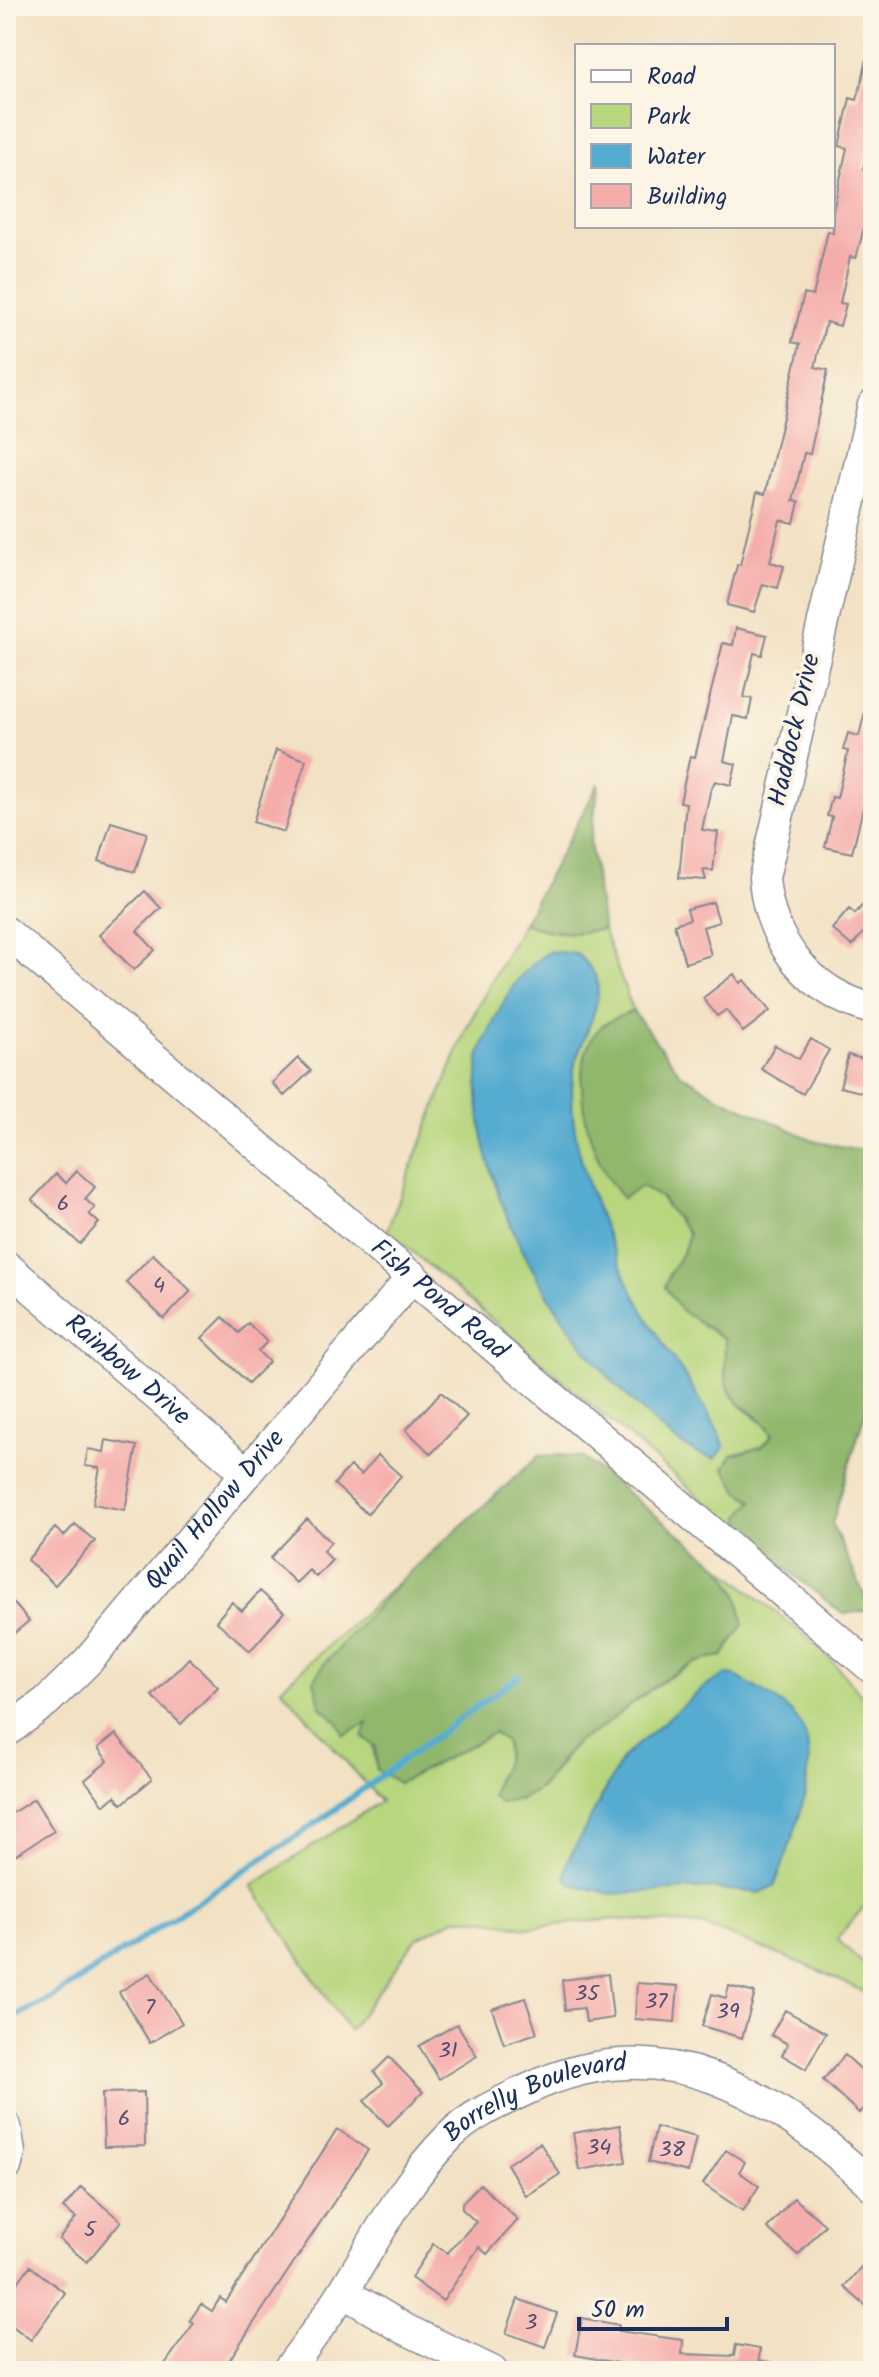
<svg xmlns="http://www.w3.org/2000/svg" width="879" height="2377" font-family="Kalam,sans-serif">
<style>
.green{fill:#b7d67e;stroke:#69826e;stroke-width:2}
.forest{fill:#91b76d;stroke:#567366;stroke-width:2}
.water{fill:#54abd0;stroke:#386d97;stroke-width:2}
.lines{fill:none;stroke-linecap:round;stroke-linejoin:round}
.stream{stroke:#54abd0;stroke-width:6}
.building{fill:#f5adac}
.minor-casing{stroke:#868890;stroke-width:33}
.minor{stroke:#fff;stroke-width:30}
.labels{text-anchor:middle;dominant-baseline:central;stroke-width:8;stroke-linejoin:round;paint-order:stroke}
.number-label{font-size:22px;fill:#524e72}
.street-label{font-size:26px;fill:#1b2f5e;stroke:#fcf5e5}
</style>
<rect width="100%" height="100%" fill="#fcf5e5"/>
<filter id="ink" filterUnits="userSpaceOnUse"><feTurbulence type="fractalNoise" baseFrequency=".0125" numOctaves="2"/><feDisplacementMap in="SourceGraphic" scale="16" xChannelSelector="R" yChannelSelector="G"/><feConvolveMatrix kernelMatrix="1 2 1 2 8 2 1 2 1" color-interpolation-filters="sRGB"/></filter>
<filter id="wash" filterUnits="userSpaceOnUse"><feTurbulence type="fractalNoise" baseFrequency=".006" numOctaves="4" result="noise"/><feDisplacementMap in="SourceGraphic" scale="32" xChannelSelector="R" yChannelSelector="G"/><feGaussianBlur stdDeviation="1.8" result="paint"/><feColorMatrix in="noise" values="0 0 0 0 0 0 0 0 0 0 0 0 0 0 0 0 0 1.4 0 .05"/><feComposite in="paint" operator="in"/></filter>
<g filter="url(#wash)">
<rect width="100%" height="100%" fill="#f2e1c3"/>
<path class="green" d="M523,923C550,934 575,935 603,929L633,1011L603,1024L623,1198L642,1186L661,1198L688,1234L686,1253L668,1275L703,1326L725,1339C725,1357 727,1385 737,1401C746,1415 763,1417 773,1436L762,1447L732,1455L739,1491L753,1501L741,1515L744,1535L387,1230L466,1029Z
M721,1567L825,1653L873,1708V1896L837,1939L873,1973V1996L813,1968L702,1925L613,1919L527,1928L481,1919L457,1918L417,1938L349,2031L252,1886L381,1801L281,1688L404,1577L324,1664L321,1707L338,1722L344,1735L369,1722L377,1770L463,1749L494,1733L506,1743L508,1763L495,1781L519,1801L542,1787L576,1743L666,1679L704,1658L737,1592Z"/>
<path class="forest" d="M599,783L590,842L603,929C575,935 550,934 523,923Z
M633,1011L680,1073L721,1098L817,1142L873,1152V1385L832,1524L871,1610L843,1614L744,1535L741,1515L753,1501L739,1491L724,1468L732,1455L762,1447L773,1435C765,1420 755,1415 741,1405C721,1389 725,1362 725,1339L682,1311L665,1287C670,1265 685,1258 688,1234L661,1198L642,1186L623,1198C590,1166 559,1057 605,1024C613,1018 624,1015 633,1011Z
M562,1455L583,1458L721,1567L737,1592L744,1624L723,1656C676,1661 638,1701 601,1728C593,1734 582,1737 575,1744C547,1772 546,1799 500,1803L492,1796C496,1771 508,1771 506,1743L494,1733L399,1783L377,1770L375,1746L363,1737L368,1723L344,1735L338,1722L321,1707L314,1681L324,1664L404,1577L539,1456Z"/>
<path class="water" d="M550,951L577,954C583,960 593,969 596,977C605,1005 581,1038 575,1064C570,1087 572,1114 576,1137C587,1190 617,1265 644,1312C670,1358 704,1398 725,1447L715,1459C680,1451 657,1425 632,1401C550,1321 466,1178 479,1060C480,1046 491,1028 497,1015C511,986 523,968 550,951Z
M725,1675L736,1676C755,1688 782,1700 797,1719C827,1757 791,1844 775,1885L760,1893L708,1888L612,1894L571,1884L565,1876L567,1862L623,1757L703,1688Z"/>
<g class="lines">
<path class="stream" d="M6,2021L52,1998L319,1821L519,1676"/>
</g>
<g id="blocks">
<path class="building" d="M867,59H873V126L863,169L873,171V193L856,258L850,257L840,303L846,304L840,326L826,322L815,367L828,370L810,454L804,453L793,501L799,502L794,523L780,520L770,562L784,566L778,588L763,584L754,612L727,605L737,565H740L757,492L765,494L800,344L792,342L804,294L813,296L828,231L833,233V211L847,148L839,146L850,98L857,100Z
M736,628L767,635L762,655L754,653L744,697L752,699L748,719L733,716L724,761L736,764L731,785L715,781L710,792L702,830L718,832L713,871L703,870L706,880L679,878L686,803L680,802L690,756L695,757L723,643L733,645Z
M867,703L873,704V767L852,853L825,847L832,817L827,816L832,797L837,798L848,751L843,750L848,733L859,736Z
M276,750L306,760L284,832L253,822Z
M111,822L147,833L135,872L99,861Z
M145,891L161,908L137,931L155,950L134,970L99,935Z
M873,893V940L864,932L852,946L832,929L849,909L855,914Z
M713,902L719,922L703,927L711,955L685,963L674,924L690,919L687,909Z
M734,974L740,983L744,980L770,1011L743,1032L726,1010L717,1016L703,998Z
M811,1039L829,1050L803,1094L761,1069L775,1045L799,1059Z
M848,1055L867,1060L866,1065L873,1066V1095L840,1087Z
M298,1058L311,1071L284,1096L272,1083Z
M77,1171L95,1187L85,1199L95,1208L89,1214L99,1223L80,1244L32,1200L56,1174L66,1183Z
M153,1254L191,1291L164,1319L126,1282Z
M223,1317L239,1333L248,1323L267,1342L258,1351L269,1362L248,1383L202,1338Z
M441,1392L467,1416L431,1454L406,1430Z
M106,1440L137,1446L125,1510L93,1504L100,1468L85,1466L88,1449L104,1452Z
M378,1455L401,1476L367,1514L334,1484L350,1466L361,1475Z
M307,1519L331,1542L323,1551L332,1560L316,1577L309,1570L296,1583L270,1558Z
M75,1524L95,1541L55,1585L27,1560L55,1528L64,1536Z
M260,1591L284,1612L250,1651L216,1621L232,1602L242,1611Z
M6,1594L29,1621L6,1640Z
M189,1658L218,1687L181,1724L152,1696Z
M116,1734L152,1779L122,1804L115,1796L104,1805L85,1780L108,1761L98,1748Z
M34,1799L54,1831L12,1857L6,1848V1817Z
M150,1973L182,2023L150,2043L119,1992Z
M608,1974L613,2018L586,2022L584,2008L565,2010L562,1980Z
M637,1983L678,1986L675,2022L635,2019Z
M729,1986L755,1993L742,2038L702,2026L712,1994L726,1998Z
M525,1998L537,2033L504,2044L492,2009Z
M785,2010L826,2033L806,2069L782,2055L788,2044L771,2035Z
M457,2024L477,2056L439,2079L419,2046Z
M845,2055L873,2080V2097L859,2113L823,2080Z
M389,2057L423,2092L388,2126L364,2101L383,2083L374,2072Z
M144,2092L145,2146L104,2147L102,2093Z
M620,2125L626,2162L579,2170L573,2133Z
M656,2127L696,2137L688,2172L648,2162Z
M337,2129L368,2150L222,2371H160L194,2323L190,2320L201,2304L212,2311L220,2298L226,2302Z
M540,2143L560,2174L526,2196L507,2164Z
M726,2150L745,2162L739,2172L759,2186L743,2211L703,2184Z
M480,2184L518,2220L487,2254L479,2247L443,2301L411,2278L433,2244L447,2253L476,2222L462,2209V2203Z
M81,2187L121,2221L87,2262L59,2239L76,2218L63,2208Z
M794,2198L825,2225L798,2255L767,2228Z
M873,2253V2312L844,2287Z
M30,2266L65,2293L31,2340L6,2321V2299Z
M518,2299L557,2313L545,2347L506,2333Z
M582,2318L619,2325L618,2331L683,2340L682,2354L734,2356L736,2345L760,2349L759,2360L769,2362V2371H638L639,2367L575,2355Z"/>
</g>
</g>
<g filter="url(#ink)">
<use href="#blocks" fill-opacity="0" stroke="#868890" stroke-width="2"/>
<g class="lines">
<g class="minor-casing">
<g id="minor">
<path d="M873,405L764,878C769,942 810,993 873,1009"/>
<path id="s1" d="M6,932L873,1669"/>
<path id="s2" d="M6,1266L247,1473"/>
<path id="s3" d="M6,1732L47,1701L88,1661L413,1276"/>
<path d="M6,2127L10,2152L6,2167"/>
<path d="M343,2292L405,2329L492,2371"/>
<path id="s4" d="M287,2371C306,2345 326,2319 343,2292C377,2238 403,2183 449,2137C469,2116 500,2102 526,2090C664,2023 772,2093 873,2186"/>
</g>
</g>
<use href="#minor" class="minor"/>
</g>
</g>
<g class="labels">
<g class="number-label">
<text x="63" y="1204">6</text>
<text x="159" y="1286">4</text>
<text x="587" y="1994">35</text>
<text x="656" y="2002">37</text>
<text x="150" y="2008">7</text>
<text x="728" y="2012">39</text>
<text x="448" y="2051">31</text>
<text x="124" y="2119">6</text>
<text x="599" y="2148">34</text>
<text x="672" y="2150">38</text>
<text x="90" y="2230">5</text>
<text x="531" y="2323">3</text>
</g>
<g class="street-label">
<text transform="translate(795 730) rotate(-77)">Haddock Drive</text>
<text stroke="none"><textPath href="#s1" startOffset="568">Fish Pond Road</textPath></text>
<text stroke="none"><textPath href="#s2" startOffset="160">Rainbow Drive</textPath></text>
<text stroke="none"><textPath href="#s3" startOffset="306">Quail Hollow Drive</textPath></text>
<text stroke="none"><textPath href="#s4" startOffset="382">Borrelly Boulevard</textPath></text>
</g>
</g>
<rect width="879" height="2377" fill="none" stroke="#fcf5e5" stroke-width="32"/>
<rect x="575" y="44" width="260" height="184" fill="#fcf5e5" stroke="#a2a6af" stroke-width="2"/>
<rect x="591" y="70" width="40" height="12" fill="#ffffff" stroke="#a2a6af" stroke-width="2"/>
<text x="647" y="84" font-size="24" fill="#1b2f5e">Road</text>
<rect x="591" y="104" width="40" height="24" fill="#b7d67e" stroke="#a2a6af" stroke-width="2"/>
<text x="647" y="124" font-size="24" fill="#1b2f5e">Park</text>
<rect x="591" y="144" width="40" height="24" fill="#54abd0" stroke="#a2a6af" stroke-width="2"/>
<text x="647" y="164" font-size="24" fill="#1b2f5e">Water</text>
<rect x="591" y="184" width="40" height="24" fill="#f5adac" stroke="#a2a6af" stroke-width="2"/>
<text x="647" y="204" font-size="24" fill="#1b2f5e">Building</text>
<path d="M579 2317v12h148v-12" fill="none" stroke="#1b2f5e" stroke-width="4"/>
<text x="591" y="2317" font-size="24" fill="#1b2f5e" stroke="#fcf5e5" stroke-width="6" paint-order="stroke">50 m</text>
</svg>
